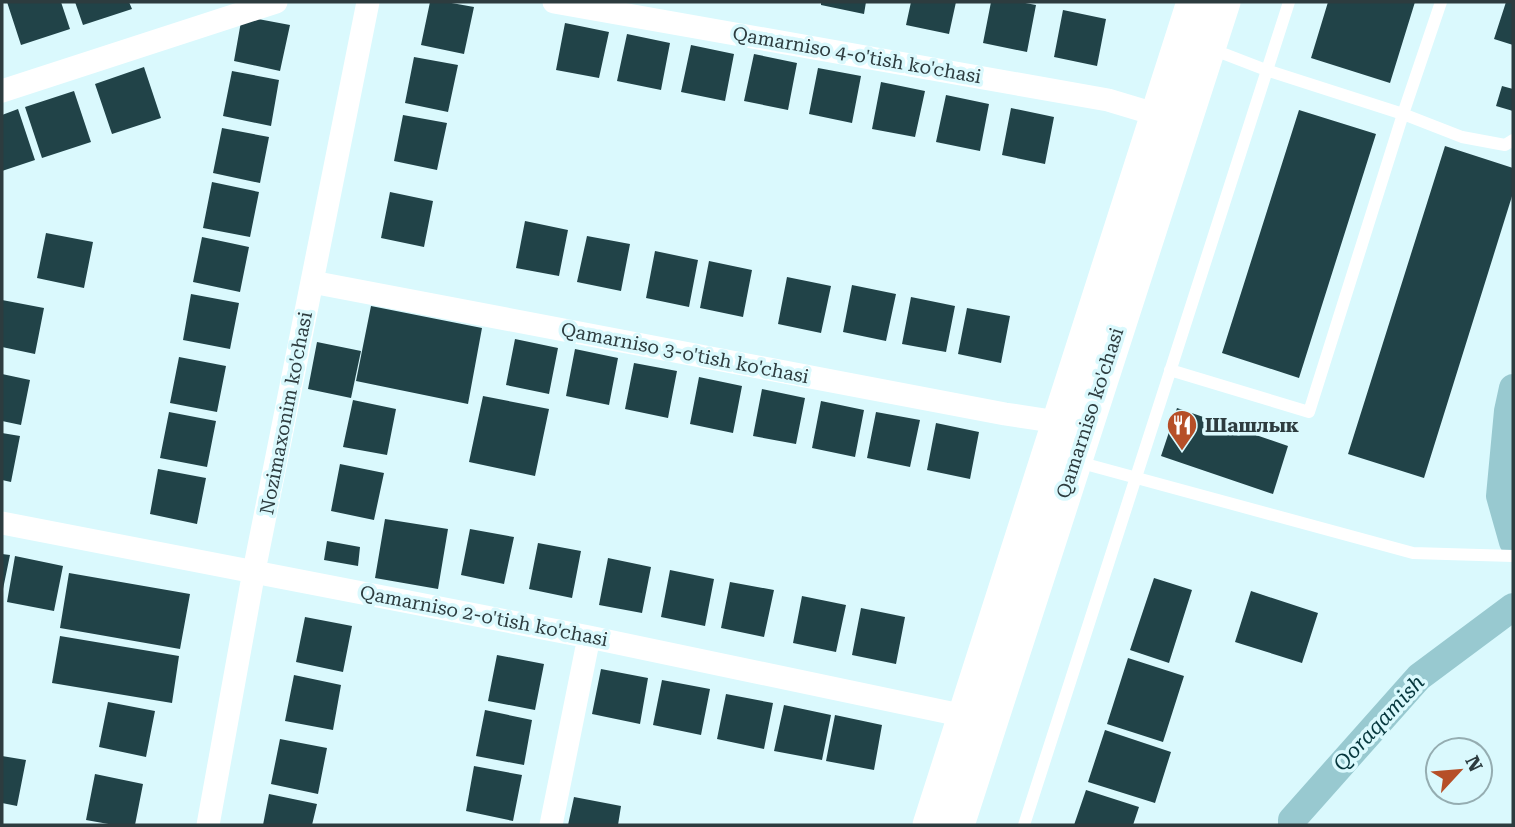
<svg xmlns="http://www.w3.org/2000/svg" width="1515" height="827" font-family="'Roboto Serif',serif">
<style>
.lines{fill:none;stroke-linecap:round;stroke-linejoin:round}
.canal{stroke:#98c9d0;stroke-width:28}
.building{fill:#214348}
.lane{stroke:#fff;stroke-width:12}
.street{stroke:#fff;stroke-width:23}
.secondary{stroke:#fff;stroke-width:33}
.labels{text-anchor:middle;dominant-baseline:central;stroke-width:7;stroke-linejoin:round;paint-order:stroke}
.street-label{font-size:19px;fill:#2d3c3f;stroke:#daf9fd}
.poi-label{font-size:19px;font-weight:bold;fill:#2d3c3f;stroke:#daf9fd;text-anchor:start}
.water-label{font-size:21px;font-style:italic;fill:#06373d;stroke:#daf9fd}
</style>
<rect width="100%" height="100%" fill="#daf9fd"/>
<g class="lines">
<path class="canal" d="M1513,388L1508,411L1500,496L1513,542
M1292,825V820L1419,677L1513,607"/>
</g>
<path class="building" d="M7,2H61L70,29L21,45Z
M75,2H129L132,9L83,25Z
M430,2H446L474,7L464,54L421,45Z
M821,2H866L864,14L821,5Z
M911,2H956L949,34L906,25Z
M991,2H1020L1036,5L1027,52L983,43Z
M1328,2H1415L1390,83L1311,58Z
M1506,2H1513V45L1494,39Z
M1063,10L1106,19L1097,66L1054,57Z
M242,16L290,25L280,71L234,61Z
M565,23L609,32L599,78L556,70Z
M627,34L670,43L661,90L617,81Z
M691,45L734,54L725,101L681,92Z
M754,54L797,63L788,110L744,101Z
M414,57L458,65L448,112L405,103Z
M144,67L161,118L112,134L95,84Z
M818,68L861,76L852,123L809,114Z
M232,71L279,80L271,126L223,116Z
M881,82L925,91L915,137L872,129Z
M1502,86L1513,89V111L1496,106Z
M74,91L91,142L42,158L25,107Z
M946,95L989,104L980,151L936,142Z
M1011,108L1054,117L1045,164L1002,155Z
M18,109L35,160L2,171V115Z
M1299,110L1376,134L1299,378L1222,353Z
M403,115L447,123L437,170L394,161Z
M222,128L269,137L260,183L213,173Z
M1445,146L1513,168V193L1424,478L1348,454Z
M212,182L259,192L250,237L203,228Z
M390,192L433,201L424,247L381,238Z
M525,221L568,230L559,276L516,268Z
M46,233L93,242L84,288L37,278Z
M587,236L630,244L621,291L577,282Z
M202,237L249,247L240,292L193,282Z
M655,251L698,260L689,307L646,298Z
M709,261L752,270L743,317L700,308Z
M787,277L831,286L821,333L778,324Z
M852,285L896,294L886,341L843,332Z
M191,294L239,303L230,349L183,340Z
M911,297L955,306L946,352L902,344Z
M2,300L44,308L35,354L2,347Z
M371,306L482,328L468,404L356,381Z
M967,308L1010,316L1001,363L958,354Z
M515,339L558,348L549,394L506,385Z
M317,342L361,351L351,398L308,389Z
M575,349L618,358L609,405L566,396Z
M179,357L226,366L217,412L170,403Z
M634,363L677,371L668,418L625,409Z
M2,374L30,380L21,425L2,421Z
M699,377L742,386L733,433L690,424Z
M762,389L805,398L796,444L753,436Z
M483,396L549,409L535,476L469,462Z
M353,400L396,409L387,455L343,447Z
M821,401L864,410L855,457L812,448Z
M1177,408L1288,446L1273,494L1161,456Z
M169,412L216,421L207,467L160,458Z
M876,412L920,420L910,467L867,458Z
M936,423L979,432L970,479L927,470Z
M2,433L20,436L11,482L2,480Z
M340,464L384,473L374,520L331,511Z
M158,469L206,478L197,524L150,514Z
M385,519L448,529L438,589L375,578Z
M470,529L514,537L504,584L461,575Z
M327,541L360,547L358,566L324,560Z
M538,543L581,551L572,598L529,589Z
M2,554L10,555L3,589H2Z
M15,556L63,566L54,611L7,602Z
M608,558L651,567L642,613L599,605Z
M670,570L714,579L705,626L661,617Z
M69,573L190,594L180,649L60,628Z
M1154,578L1192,590L1169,663L1130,650Z
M730,582L774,590L764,637L721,628Z
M1251,591L1318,613L1302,663L1235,642Z
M802,596L846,605L836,652L793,643Z
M861,608L905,617L896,664L852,655Z
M305,617L352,626L343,672L296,662Z
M60,636L179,656L172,703L52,683Z
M497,655L544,664L535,710L488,701Z
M1128,658L1184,676L1163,742L1107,724Z
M601,669L648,678L640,724L592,714Z
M294,675L341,685L333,730L285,721Z
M662,680L710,689L701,735L653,725Z
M726,694L773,703L764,749L717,739Z
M108,702L155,711L146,757L99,747Z
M784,705L831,715L822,760L774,751Z
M485,710L532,720L524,765L476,756Z
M835,715L882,725L874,770L826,761Z
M1105,730L1171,752L1155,803L1088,782Z
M280,739L327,748L318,794L271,784Z
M2,756L26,760L17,806L2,803Z
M474,766L522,775L513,821L466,811Z
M95,774L143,784L135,825H114L86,820Z
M1086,790L1139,807L1133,825H1074Z
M269,794L317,804L312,825H263Z
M574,797L621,806L618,825H568Z"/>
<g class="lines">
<path class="lane" d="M1209,48L1266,70L1403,114L1462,137L1505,145L1513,140
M1170,370L1309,412L1403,114L1441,2
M1078,462L1413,553L1513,556
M1024,825L1289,2"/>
<path class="street" d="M554,2L1108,100L1158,115
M2,91L276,2
M312,282L1005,414L1058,422
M2,523L589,637L965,716
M208,825L254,571L368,2
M551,825L589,637"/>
<path class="secondary" d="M929,825L1193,2
M958,825L1224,2"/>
</g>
<defs>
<g id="restaurant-pin" transform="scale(1.575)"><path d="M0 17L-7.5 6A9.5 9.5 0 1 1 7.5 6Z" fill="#b64f28" stroke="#daf9fd"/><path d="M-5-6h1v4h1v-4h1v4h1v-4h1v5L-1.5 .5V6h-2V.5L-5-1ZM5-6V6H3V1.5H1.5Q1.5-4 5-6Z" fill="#fff"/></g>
</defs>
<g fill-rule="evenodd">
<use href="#restaurant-pin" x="1182" y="425"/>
</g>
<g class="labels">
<g class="street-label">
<text transform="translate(857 55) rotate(10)">Qamarniso 4-o'tish ko'chasi</text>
<text transform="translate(685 353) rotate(11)">Qamarniso 3-o'tish ko'chasi</text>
<text transform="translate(286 413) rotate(-79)">Nozimaxonim ko'chasi</text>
<text transform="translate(1090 413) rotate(-72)">Qamarniso ko'chasi</text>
<text transform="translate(484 616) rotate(11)">Qamarniso 2-o'tish ko'chasi</text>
</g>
<g class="poi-label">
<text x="1205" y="425">Шашлык</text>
</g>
<g class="water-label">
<text transform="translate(1379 723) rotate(-47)">Qoraqamish</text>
</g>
</g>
<rect width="1515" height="827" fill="none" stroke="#2d3c3f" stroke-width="7"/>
<g transform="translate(1459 771) rotate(64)"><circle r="33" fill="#daf9fd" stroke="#95adb1" stroke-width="2"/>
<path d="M0-5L12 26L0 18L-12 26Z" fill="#b64f28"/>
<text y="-10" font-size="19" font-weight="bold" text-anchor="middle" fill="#2d3c3f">N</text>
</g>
</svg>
